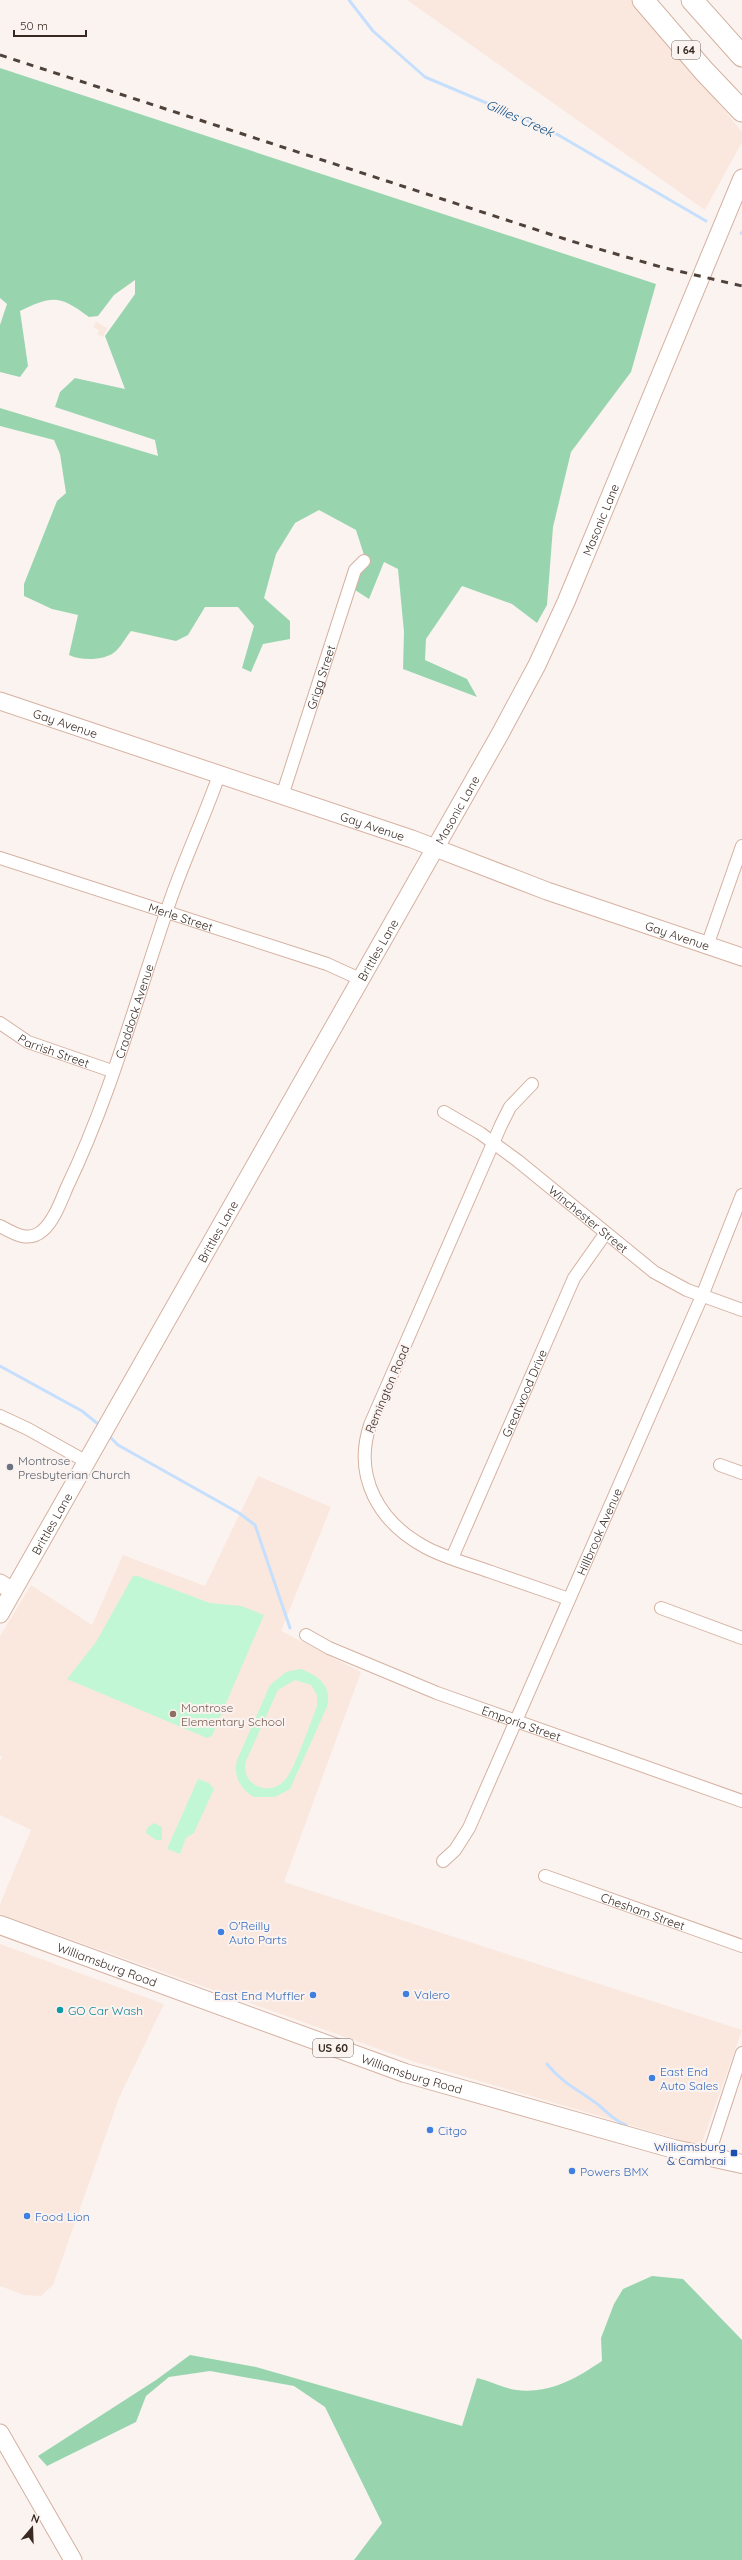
<svg xmlns="http://www.w3.org/2000/svg" width="742" height="2560" font-family="Quicksand,sans-serif">
<style>
.built{fill:#fae8df}
.green{fill:#c2f7d5;fill-rule:evenodd}
.forest{fill:#98d5af}
.lines{fill:none;stroke-linecap:round;stroke-linejoin:round}
.stream{stroke:#c5dffd;stroke-width:3}
.street-casing{stroke:#d5b1a0;stroke-width:14}
.secondary-casing{stroke:#d5b1a0;stroke-width:19}
.primary-casing{stroke:#d5b1a0;stroke-width:20}
.highway-casing{stroke:#d5b1a0;stroke-width:23}
.street{stroke:#fff;stroke-width:12}
.secondary{stroke:#fff;stroke-width:17}
.primary{stroke:#fff;stroke-width:18}
.highway{stroke:#fff;stroke-width:21}
.rail{stroke:#4f423b;stroke-width:3;stroke-dasharray:7 7;stroke-linecap:butt}
.worship-dot{fill:#6b7280;stroke:#fbf3f0;stroke-width:1.5}
.education-dot{fill:#8d6e63;stroke:#fbf3f0;stroke-width:1.5}
.shop-dot{fill:#3f7fe0;stroke:#fbf3f0;stroke-width:1.5}
.culture-dot{fill:#0f9aa8;stroke:#fbf3f0;stroke-width:1.5}
.transit-dot{fill:#1a4fb4;stroke:#fbf3f0;stroke-width:1.5}
.labels{text-anchor:middle;dominant-baseline:central;stroke-width:4;stroke-linejoin:round;paint-order:stroke}
.shield{fill:#fbf3f0;stroke:#726660;stroke-width:1}
.shield-label{font-size:11px;font-weight:bold;fill:#382a23}
.street-label{font-size:12px;fill:#382a23;stroke:#fbf3f0}
.worship-label{font-size:12px;fill:#5b616d;stroke:#fbf3f0;text-anchor:start}
.education-label{font-size:12px;fill:#785e54;stroke:#fbf3f0;text-anchor:start}
.shop-label{font-size:12px;fill:#366cbe;stroke:#fbf3f0;text-anchor:start}
.culture-label{font-size:12px;fill:#0d838f;stroke:#fbf3f0;text-anchor:start}
.transit-label{font-size:12px;fill:#164399;stroke:#fbf3f0;text-anchor:end}
.water-label{font-size:13px;font-style:italic;fill:#10518a;stroke:#fbf3f0}
</style>
<rect width="100%" height="100%" fill="#fbf3f0"/>
<path class="built" d="M407,0H635L742,132V142L705,210Z
M96,322L107,328L103,337L97,334L99,330L93,327Z
M258,1476L331,1507L281,1631L361,1672L284,1882L742,2030L701,2146L415,2062L0,1914V1904L31,1830L0,1815V1761L2,1757L0,1755V1636L31,1585L92,1625L123,1555L205,1586Z
M0,1944L164,2004L119,2098L53,2285L41,2296L24,2295L0,2286Z"/>
<path class="green" d="M133,1576H138L210,1603L241,1606L264,1615L212,1736L207,1738L67,1679L96,1642Z
M300,1669C317,1674 333,1686 327,1707L290,1789L275,1797H254C240,1789 233,1776 237,1760L270,1685L286,1672ZM295,1680L311,1685L317,1695V1706C311,1721 294,1771 285,1780C269,1798 240,1785 246,1761L278,1690Z
M198,1779L209,1783L214,1789L194,1833L186,1838L180,1854L167,1849Z
M154,1823L162,1827V1840H156L146,1833L147,1828Z"/>
<path class="forest" d="M0,68L656,284L631,372L571,452L553,527L547,605L537,623L512,604L462,586L426,639L425,660L467,679L477,697L403,669L404,632L398,569L384,562L369,599L355,590L364,555L356,530L319,510L295,523L276,554L264,598L290,621V639L263,644L251,672L242,668L254,626L238,607H205L188,635L176,641L131,631C126,637 122,645 116,651C105,661 81,661 69,655L78,615L52,609L24,596V584L57,501L66,493L60,454L54,440L0,426V408L158,456L155,440L55,407L60,392L75,378L125,389L105,336L135,294V280L114,295L98,316L89,317C60,295 52,295 20,311L28,366L20,377L0,372V325L7,304L0,298Z
M652,2276L683,2279L742,2340V2560H354L382,2523L325,2407L294,2386L210,2371L169,2377L146,2396L136,2422L47,2466L38,2456L156,2380L190,2355L256,2367L462,2426L477,2378C490,2381 503,2388 516,2390C550,2394 575,2379 602,2361L601,2338L614,2304L623,2289Z"/>
<g class="lines">
<path class="stream" d="M349,0L373,31L425,77L548,129L706,221
M741,233H742
M0,1366L82,1411L98,1424
M110,1437L118,1445L239,1513L255,1525L290,1628
M547,2064C564,2085 581,2091 601,2107C609,2114 615,2121 626,2125"/>
<g class="street-casing">
<g id="street">
<path id="s1" d="M282,796L355,570L364,561"/>
<path id="s2" d="M0,858L327,964L360,979"/>
<path d="M707,946L742,846"/>
<path id="s3" d="M0,1023L28,1042L112,1071"/>
<path d="M532,1084L510,1107L501,1125L370,1425C353,1477 379,1522 425,1547C445,1558 469,1564 491,1572C517,1581 543,1590 569,1599"/>
<path id="s4" d="M444,1112L480,1133L518,1161L654,1272L687,1290L742,1310"/>
<path id="s5" d="M0,1226C13,1233 28,1243 42,1231C54,1221 61,1201 67,1187C109,1100 135,1004 166,913C181,866 203,821 219,775"/>
<path d="M0,1416L28,1429L87,1462"/>
<path d="M720,1465L742,1473"/>
<path id="s6" d="M452,1558L574,1278L605,1234"/>
<path d="M661,1608L742,1638"/>
<path id="s7" d="M306,1635L329,1648L437,1693L742,1801"/>
<path id="s8" d="M443,1861L455,1850L469,1828L702,1296L742,1195"/>
<path id="s9" d="M545,1876L742,1946"/>
<path d="M708,2157L742,2053"/>
</g>
</g>
<g class="secondary-casing">
<g id="secondary">
<path id="s10" d="M0,701L412,839L547,891L742,957"/>
<path d="M0,1583L13,1591"/>
<path id="s11" d="M0,1614L500,734L537,665L566,602L742,178"/>
<path d="M0,2433L73,2560"/>
</g>
</g>
<g class="primary-casing">
<g id="primary">
<path id="s12" d="M0,1925L405,2073L674,2149L742,2164"/>
</g>
</g>
<g class="highway-casing">
<path id="highway" d="M643,0L704,71L742,111
M692,0L742,56"/>
</g>
<use href="#street" class="street"/>
<use href="#secondary" class="secondary"/>
<use href="#primary" class="primary"/>
<use href="#highway" class="highway"/>
<path class="rail" d="M0,55L571,241L661,267L742,286"/>
</g>
<circle class="worship-dot" cx="10" cy="1467" r="4"/>
<circle class="education-dot" cx="173" cy="1714" r="4"/>
<g class="shop-dot">
<circle cx="221" cy="1932" r="4"/>
<circle cx="406" cy="1994" r="4"/>
<circle cx="313" cy="1995" r="4"/>
<circle cx="652" cy="2078" r="4"/>
<circle cx="430" cy="2130" r="4"/>
<circle cx="572" cy="2171" r="4"/>
<circle cx="27" cy="2216" r="4"/>
</g>
<circle class="culture-dot" cx="60" cy="2010" r="4"/>
<rect class="transit-dot" x="730" y="2149" width="8" height="8" rx="2"/>
<g class="labels">
<g class="shield">
<rect x="672" y="41" width="28" height="18" rx="3"/>
<rect x="313" y="2039" width="40" height="18" rx="3"/>
</g>
<g class="shield-label">
<text x="686" y="50">I 64</text>
<text x="333" y="2048">US 60</text>
</g>
<g class="street-label">
<text stroke="none"><textPath href="#s11" startOffset="1249">Masonic Lane</textPath></text>
<text stroke="none"><textPath href="#s1" startOffset="125">Grigg Street</textPath></text>
<text stroke="none"><textPath href="#s10" startOffset="69">Gay Avenue</textPath></text>
<text stroke="none"><textPath href="#s11" startOffset="925">Masonic Lane</textPath></text>
<text stroke="none"><textPath href="#s10" startOffset="393">Gay Avenue</textPath></text>
<text stroke="none"><textPath href="#s2" startOffset="190">Merle Street</textPath></text>
<text stroke="none"><textPath href="#s10" startOffset="717">Gay Avenue</textPath></text>
<text stroke="none"><textPath href="#s11" startOffset="764">Brittles Lane</textPath></text>
<text stroke="none"><textPath href="#s5" startOffset="285">Craddock Avenue</textPath></text>
<text stroke="none"><textPath href="#s3" startOffset="61">Parrish Street</textPath></text>
<text stroke="none"><textPath href="#s4" startOffset="180">Winchester Street</textPath></text>
<text stroke="none"><textPath href="#s11" startOffset="440">Brittles Lane</textPath></text>
<text transform="translate(387 1389) rotate(-67)">Remington Road</text>
<text stroke="none"><textPath href="#s6" startOffset="180">Greatwood Drive</textPath></text>
<text stroke="none"><textPath href="#s11" startOffset="104">Brittles Lane</textPath></text>
<text stroke="none"><textPath href="#s8" startOffset="366">Hillbrook Avenue</textPath></text>
<text stroke="none"><textPath href="#s7" startOffset="233">Emporia Street</textPath></text>
<text stroke="none"><textPath href="#s9" startOffset="104">Chesham Street</textPath></text>
<text stroke="none"><textPath href="#s12" startOffset="114">Williamsburg Road</textPath></text>
<text stroke="none"><textPath href="#s12" startOffset="438">Williamsburg Road</textPath></text>
</g>
<g class="worship-label">
<text x="18" y="1460">Montrose<tspan x="18" dy="14">Presbyterian Church</tspan></text>
</g>
<g class="education-label">
<text x="181" y="1707">Montrose<tspan x="181" dy="14">Elementary School</tspan></text>
</g>
<g class="shop-label">
<text x="229" y="1925">O'Reilly<tspan x="229" dy="14">Auto Parts</tspan></text>
<text x="414" y="1994">Valero</text>
<text x="305" y="1995" text-anchor="end">East End Muffler</text>
<text x="660" y="2071">East End<tspan x="660" dy="14">Auto Sales</tspan></text>
<text x="438" y="2130">Citgo</text>
<text x="580" y="2171">Powers BMX</text>
<text x="35" y="2216">Food Lion</text>
</g>
<g class="culture-label">
<text x="68" y="2010">GO Car Wash</text>
</g>
<g class="transit-label">
<text x="726" y="2146">Williamsburg<tspan x="726" dy="14">&amp; Cambrai</tspan></text>
</g>
<g class="water-label">
<text transform="translate(520 118) rotate(24)">Gillies Creek</text>
</g>
</g>
<g transform="translate(32 2528) rotate(19)" stroke="#fbf3f0" stroke-width="3" paint-order="stroke">
<path d="M0-3L7 15L0 10L-7 15Z" fill="#382a23"/>
<text y="-6" font-size="11" font-weight="bold" text-anchor="middle" fill="#382a23">N</text>
</g>
<path d="M14 30v6h72v-6" fill="none" stroke="#382a23" stroke-width="2"/>
<text x="20" y="30" font-size="12" fill="#382a23" stroke="#fbf3f0" stroke-width="3" paint-order="stroke">50 m</text>
</svg>
